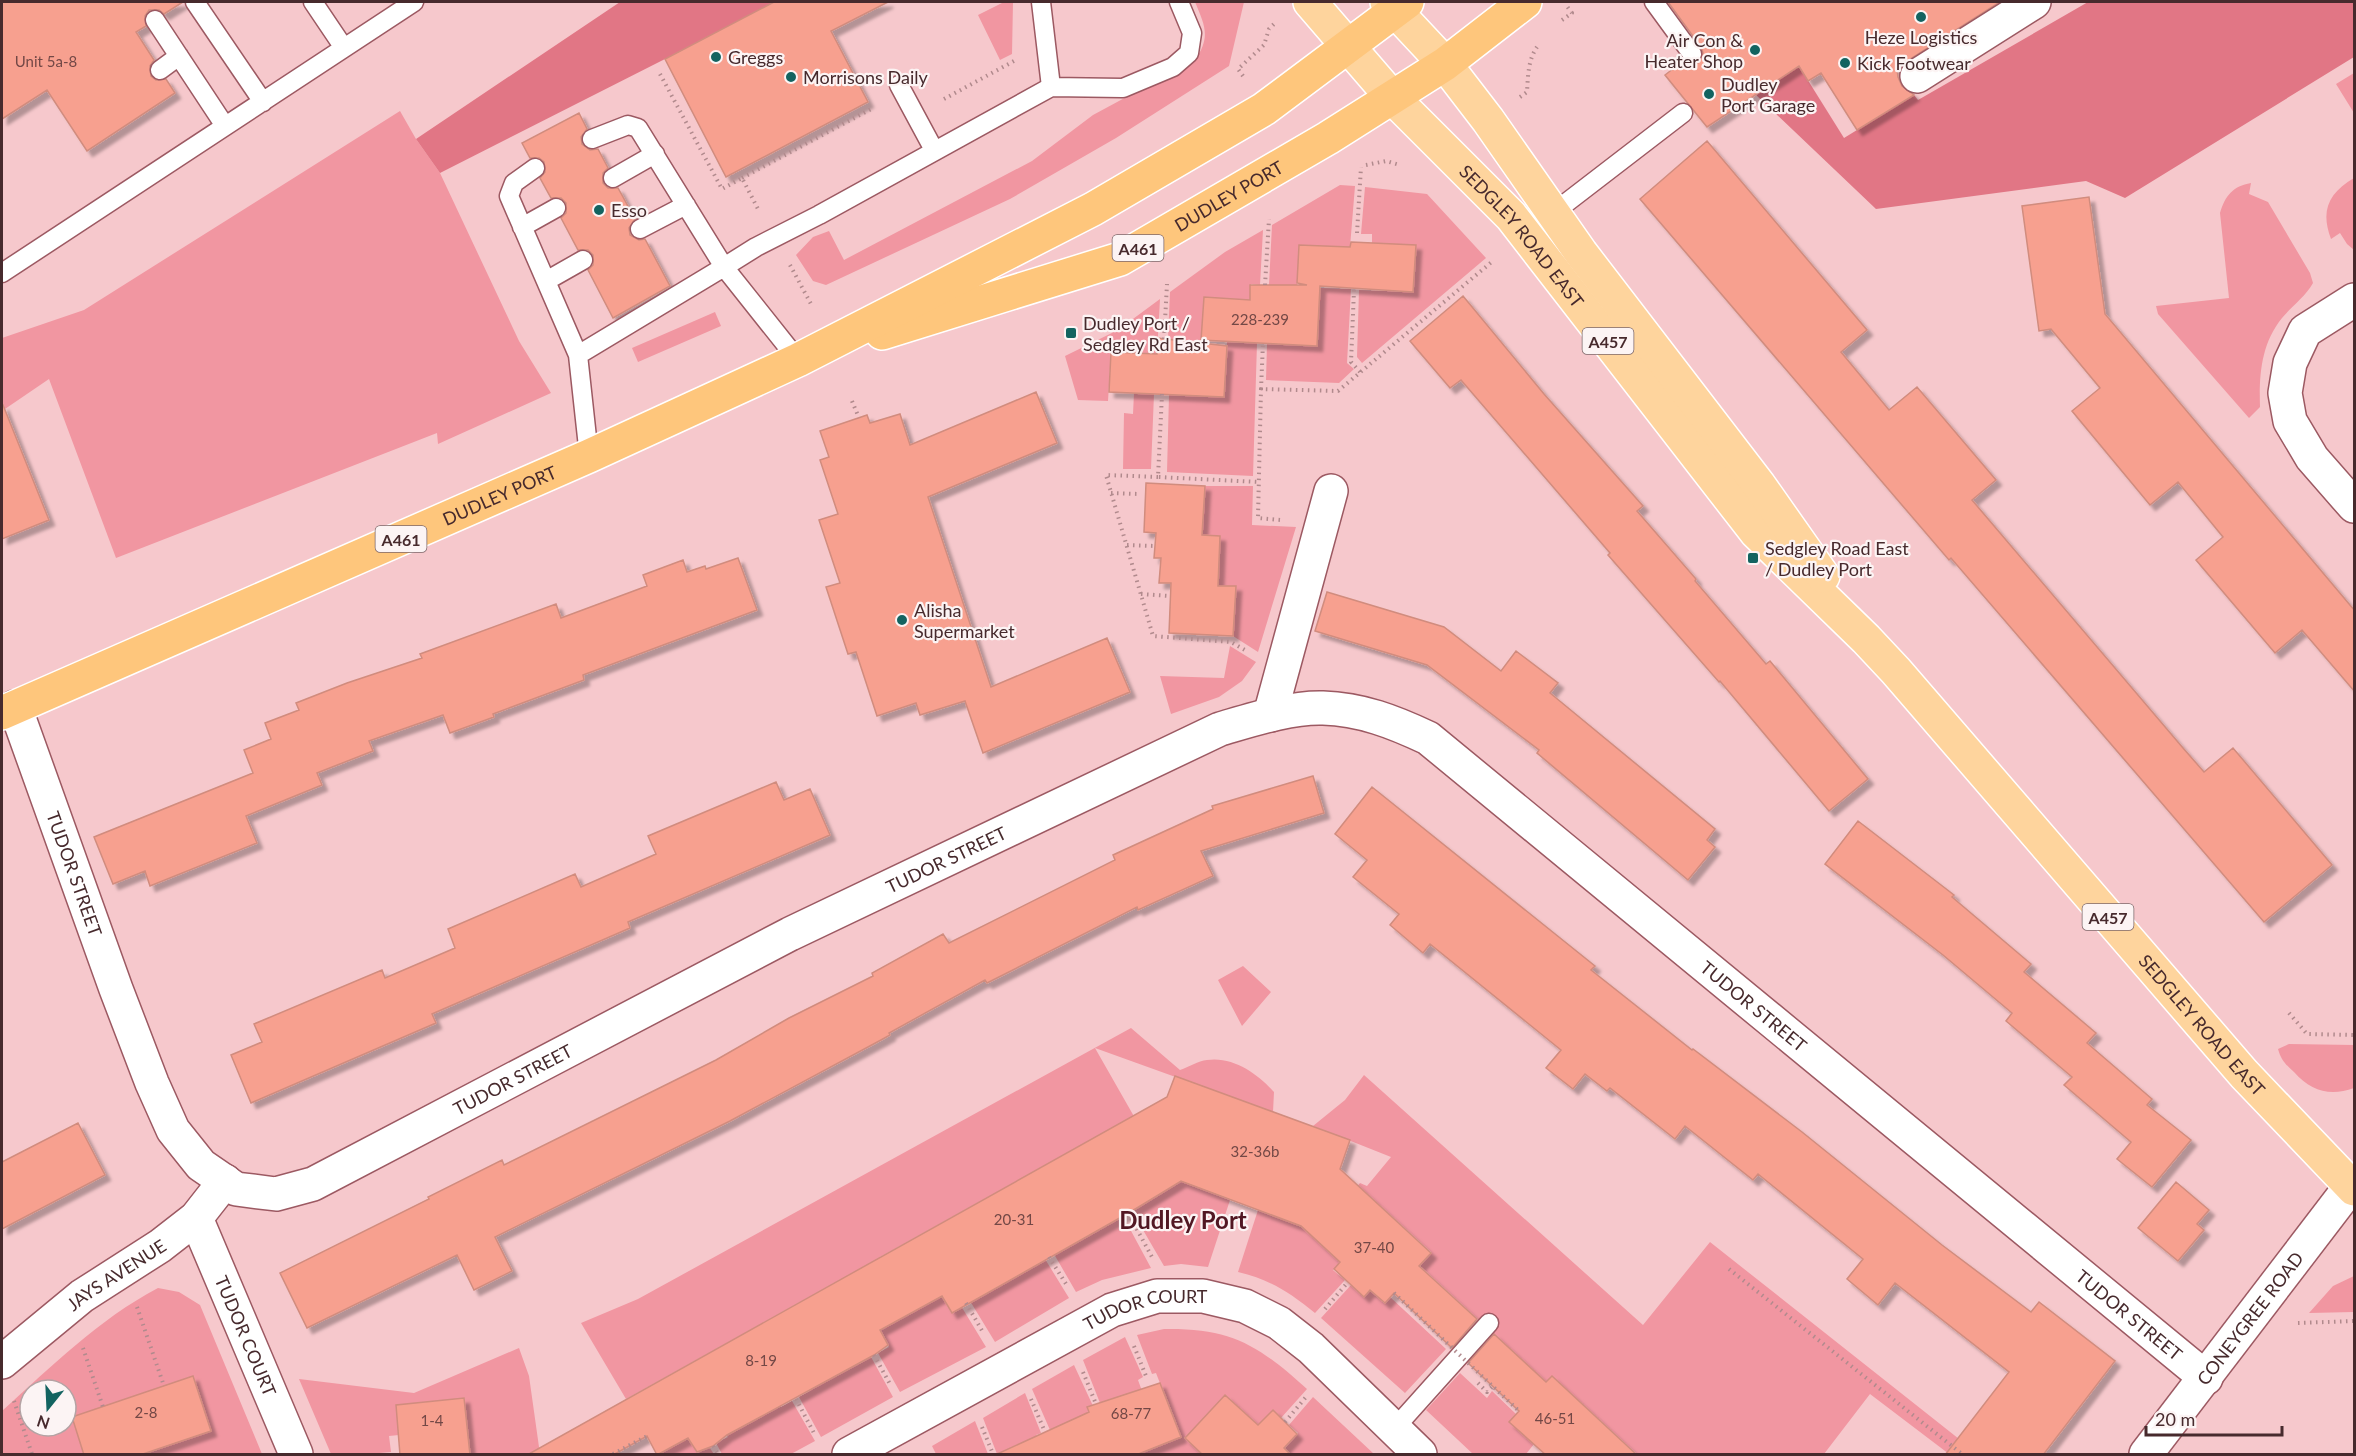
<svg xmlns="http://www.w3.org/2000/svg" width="2356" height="1456" font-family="Lato,sans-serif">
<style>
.green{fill:#f196a1;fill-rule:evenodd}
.forest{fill:#e17685}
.building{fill:#f7a08f;stroke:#d18c7e;stroke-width:1.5;filter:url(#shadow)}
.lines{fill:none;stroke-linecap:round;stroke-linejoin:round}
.service-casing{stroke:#9c5962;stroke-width:21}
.minor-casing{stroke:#9c5962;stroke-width:36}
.primary-casing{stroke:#fff;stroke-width:36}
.trunk-casing{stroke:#fff;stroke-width:36}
.path{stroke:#b18a8d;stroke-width:4;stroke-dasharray:1.5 4.5;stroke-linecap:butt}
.service{stroke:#fff;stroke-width:18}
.minor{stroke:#fff;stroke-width:33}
.primary{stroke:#fed49d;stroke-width:33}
.trunk{stroke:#fec67c;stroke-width:33}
.path-bridge{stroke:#b18a8d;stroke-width:4;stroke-dasharray:1.5 4.5;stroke-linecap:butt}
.poi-dot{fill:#136360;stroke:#fcf4f4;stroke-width:2}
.labels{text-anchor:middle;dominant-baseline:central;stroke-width:4.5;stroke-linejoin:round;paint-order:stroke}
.number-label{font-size:15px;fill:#734846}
.shield{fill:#fcf4f4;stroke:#7d6769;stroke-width:1.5}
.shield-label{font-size:16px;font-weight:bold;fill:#472a2d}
.poi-label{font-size:18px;fill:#472a2d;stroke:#fcf4f4;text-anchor:start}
.street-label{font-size:18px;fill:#472a2d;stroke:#fcf4f4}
.district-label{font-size:24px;font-weight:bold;fill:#521723;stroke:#fcf4f4}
</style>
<defs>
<filter id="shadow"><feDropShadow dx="5.5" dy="5.5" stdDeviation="1.5" flood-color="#0004"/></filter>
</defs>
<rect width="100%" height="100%" fill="#f6c8cc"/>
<path class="green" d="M1004,2H1013L1012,54L1000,60L978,15Z
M1195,2H1244L1229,66L1116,138L1010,199L826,285L813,281L796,255L813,237L829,231L844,260L1032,161L1093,115L1195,60C1211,37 1205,26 1195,2Z
M2354,73V113L2336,84Z
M400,111L416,139L440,173L519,341L551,393L438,444L437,433L116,558L49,379L2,411V338L84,310Z
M2354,178V250L2347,244L2340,233L2331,239C2320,210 2329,193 2354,178Z
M2251,183L2249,194L2268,202L2310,273L2313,283C2305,297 2292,306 2282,318C2261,344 2259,375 2260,407L2249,418L2158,314L2156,306L2229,298L2220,213C2225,196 2233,186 2251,183Z
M1340,185L1355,186L1350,247L1299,245L1297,286L1269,285L1272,225Z
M1365,187L1427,194L1486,258L1362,363L1357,357L1359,290L1413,292L1416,245L1372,243V234H1361Z
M1263,230L1260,285L1251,284L1250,300L1204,298L1201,341L1168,339L1170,292L1225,252Z
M1320,288L1351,289L1347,363L1354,369L1339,383L1266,380L1267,344L1317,346Z
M1160,299L1157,354L1111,352L1108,401L1078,400L1065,356L1118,330Z
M715,312L721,326L638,362L632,348Z
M1227,342L1257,343L1253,476L1167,472L1169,395L1224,397Z
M1134,393L1154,394L1151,469H1123L1124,413L1133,414Z
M1205,486H1253L1252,525L1296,527L1258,652L1233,636L1236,586H1218L1220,537L1202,535Z
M1230,646L1256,662L1242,681L1219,697L1171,714L1160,676L1224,678Z
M1243,966L1271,992L1242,1026L1218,980Z
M1131,1028L1180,1070C1189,1067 1198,1061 1207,1060C1233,1056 1258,1074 1274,1092L1273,1112L1095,1048L1160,1162L1223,1185L1220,1196L1230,1200L1208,1267L1181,1264L1164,1266L1132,1211L1143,1204L1126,1120L880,1257L911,1313L942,1296L951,1312L961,1306L986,1347L900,1392L878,1353L889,1347L880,1330L904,1317L872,1262L626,1399L581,1323L638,1299Z
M2289,1044L2354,1045V1088C2330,1097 2311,1091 2294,1072C2286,1065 2281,1060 2278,1049Z
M1364,1075L1643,1325L1710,1242L1978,1454H1949L1870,1394L1824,1454H1637L1552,1376L1546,1382L1420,1266L1431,1252L1364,1191L1318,1241L1340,1262L1333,1270L1345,1280L1315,1313C1289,1292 1271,1280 1238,1272L1258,1210L1276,1217L1327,1223L1360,1183L1367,1186L1391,1157L1313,1126L1345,1100Z
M1123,1216L1151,1268L1102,1280L1076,1292L1054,1254Z
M1045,1259L1069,1298L995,1342L970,1301Z
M2354,1276V1312L2309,1313L2333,1286Z
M1351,1285L1364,1297L1370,1290L1384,1303L1390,1297L1446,1349L1405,1393L1321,1318Z
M158,1288L179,1292L200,1305L262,1454H2V1411C51,1367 99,1319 158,1288ZM30,1390H66V1426H30Z
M1164,1329C1232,1328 1258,1345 1307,1389L1281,1418L1272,1411L1258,1425L1225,1395L1186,1438L1203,1454H1136L1181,1437L1156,1373L1152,1374L1137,1335Z
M1125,1337L1143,1377L1138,1380L1142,1391L1100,1403L1083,1360Z
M519,1348L529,1376L539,1447L544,1454H470L464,1398L396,1405L399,1435L389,1436L391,1452L368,1454H331L299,1379L414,1393Z
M850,1348L859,1364L871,1357L893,1397L821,1437L799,1397L811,1390L802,1374Z
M1074,1365L1093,1406L1087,1408L1091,1419L1050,1430L1032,1389Z
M1460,1373L1487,1398L1492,1391L1516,1414L1510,1422L1534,1444L1526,1454H1473L1426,1410Z
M772,1391L781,1407L792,1401L815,1441L791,1454H722L716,1443L728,1437L719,1421Z
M1025,1393L1041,1433L1036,1435L1040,1446L997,1454L983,1418Z
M1313,1397L1374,1454H1290L1284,1449L1298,1433L1289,1425Z
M975,1421L988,1454H936L932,1446Z
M688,1438L697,1453L709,1447L714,1454H658Z"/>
<path class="forest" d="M620,2H774L665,59L440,173L416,139Z
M2088,2H2354V57L2125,198L2086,181L1876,209L1755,94L1799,66L1844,138L1914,95L1918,100Z"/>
<path class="building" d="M2,2H183L164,14L159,10H149L145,16L146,26L136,32L154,60L150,66L151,76L156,80L166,79L175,93L87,151L47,90L2,119Z
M774,2H888L831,31L868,102L726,177L665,59Z
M1668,2H2000L1907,61L1897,69L1898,77L1902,86L1914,95L1857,130L1821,73L1808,81L1799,66L1707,127L1665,75L1683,61L1693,65L1698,63L1703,53L1701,47Z
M579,113L587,129L581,137L582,144L590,150L598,149L608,168L603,173V183L608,188H618L635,219L629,228L630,235L639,240L645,239L670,286L613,318L588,270L593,265V255L588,250H578L561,218L566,213V203L561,198H551L540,178L545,172L544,162L539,158H530L522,143Z
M1707,141L1867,330L1841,352L1889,410L1917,387L1996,480L1972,500L2183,748L2204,772L2233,748L2332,865L2264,922L1951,558L1949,560L1640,199Z
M2089,197L2105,314L2355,611V692L2302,630L2275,653L2196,560L2223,537L2178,482L2150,505L2072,411L2100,388L2051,329L2039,331L2022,206Z
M1351,242L1416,245L1413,292L1320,286L1317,346L1201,340L1204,297L1250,300V285H1307L1297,283L1299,245L1350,247Z
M1463,296L1544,394L1643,506L1637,511L1696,579L1695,581L1766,664L1770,661L1868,779L1829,811L1720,681L1719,682L1608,555L1610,553L1461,380L1450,388L1410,341Z
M1157,338L1227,346L1224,397L1109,392L1111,352L1157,354Z
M1036,392L1057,443L928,497L991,687L1107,638L1130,692L983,753L965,701L920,715L916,703L877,716L856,652L848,654L826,587L840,583L819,520L838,514L820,460L829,457L820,431L867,415L870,423L900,414L910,445Z
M3,405L49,520L2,539V406Z
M1146,483L1205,486L1202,535L1220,536L1218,586H1236L1233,636L1169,633L1171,583H1159L1161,558H1154L1156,533L1144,532Z
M738,558L757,610L583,675L584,680L493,714L494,717L450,733L443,715L369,741L373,751L317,773L322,785L246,816L257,843L150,886L145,871L113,884L94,837L253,773L244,750L271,739L265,723L299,710L296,703L347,683L422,658L420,654L556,604L561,618L647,586L643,575L683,560L687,572L705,566L706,569Z
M1327,592L1444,627L1501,671L1516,651L1558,683L1550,693L1715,829L1707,840L1715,847L1688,880L1537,753L1539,750L1427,665L1315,631Z
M1313,776L1324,813L1201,851L1213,876L1138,910L1137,907L987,983L985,980L889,1033L890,1035L881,1040L730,1121L495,1237L512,1271L474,1290L457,1255L307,1328L280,1273L429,1199L428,1197L502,1160L504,1165L716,1060L789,1018L873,976L872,973L943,934L949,943L1115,860L1113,855L1213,809L1212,806Z
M776,782L784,800L810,789L830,835L628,922L630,928L432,1014L436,1023L251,1103L231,1055L262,1042L254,1024L382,970L385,978L455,948L448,929L575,874L581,887L656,854L648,836Z
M1372,787L1595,966L1591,970L1692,1050L1693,1049L1802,1132L1942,1245L2031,1312L2039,1302L2115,1361L2043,1455H1945L2009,1372L1895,1283L1878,1305L1847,1279L1863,1259L1758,1174L1753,1180L1685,1126L1675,1139L1610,1088L1607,1091L1585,1074L1573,1089L1546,1068L1561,1050L1430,944L1423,953L1390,925L1399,914L1353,877L1367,860L1335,834Z
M1858,821L1954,895L1952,897L2031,964L2024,972L2096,1033L2087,1043L2152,1099L2147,1105L2191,1140L2152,1187L2117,1159L2131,1142L2064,1085L2072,1077L2006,1021L2012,1013L1943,955L1825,864Z
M1175,1076L1350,1140L1340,1169L1431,1253L1419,1266L1477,1319L1452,1348L1394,1293L1385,1303L1370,1290L1364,1297L1334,1269L1340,1262L1301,1226L1181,1181L1132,1211L952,1313L942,1296L880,1330L888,1345L874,1355L727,1435L713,1446L697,1452L688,1438L657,1455L647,1436L613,1455H527L1167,1097Z
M78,1123L105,1175L2,1229V1162Z
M2176,1182L2209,1210L2197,1224L2204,1230L2178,1261L2138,1228Z
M1494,1334L1546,1382L1552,1376L1637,1455H1546L1509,1422L1519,1411L1468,1363Z
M193,1376L211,1431L140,1455H84L72,1417Z
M1160,1383L1181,1437L1136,1455H995L1089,1412L1087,1407Z
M1225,1395L1258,1425L1273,1410L1297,1434L1284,1448L1291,1455H1203L1185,1438Z
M464,1398L470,1455H400L396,1405Z"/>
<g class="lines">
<g class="service-casing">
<path id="service" d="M195,2L263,102
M313,2L344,48
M1041,2L1051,87L1123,88L1173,67L1189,53L1192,33L1179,2
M1654,2L1692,54
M155,20L225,126
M160,70L179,56
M899,85L934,150
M592,139L628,125L638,128L724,267L756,247L819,215L1051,87
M535,168L514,183L509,196L578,355
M613,178L655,154
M1553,213L1683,113
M522,227L556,208
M640,229L686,205
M2,273L414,2
M546,281L583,260
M589,456L578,355L724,267L798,360
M1394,1429L1489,1323"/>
</g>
<g class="minor-casing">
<g id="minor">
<path d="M1917,76L2034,2"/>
<path d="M2354,300L2305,331L2290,363L2285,393L2290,421L2312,458L2354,506"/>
<path id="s1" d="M15,707L116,989L152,1083L173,1130L201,1165L236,1189L276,1194L313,1184L790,934L1220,729C1251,720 1290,707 1323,708C1361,709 1394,722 1428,738L2206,1378"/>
<path d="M1270,715L1331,491"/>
<path id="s2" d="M196,1218L296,1454"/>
<path id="s3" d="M2,1362L82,1296L160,1246L196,1218L225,1181"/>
<path id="s4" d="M849,1454L1112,1310L1157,1296H1203L1245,1306L1279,1323L1311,1348L1420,1454"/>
<path id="s5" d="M2146,1454L2354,1182"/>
</g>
</g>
<g class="primary-casing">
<g id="primary">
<path id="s6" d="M1310,2L1391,96L1511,216L1756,532L1866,639L1896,671L2244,1074L2354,1189"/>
<path d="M1387,2L1445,64L1488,120L1581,253L1759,485L1823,576"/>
</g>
</g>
<g class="trunk-casing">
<g id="trunk">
<path id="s7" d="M882,333L1120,259L1328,138L1445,64L1525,2"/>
<path id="s8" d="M2,713L589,456L798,360L1093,209L1264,109L1407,2"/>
</g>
</g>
<path class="path" d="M1562,20L1572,13L1566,5
M660,74L722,189L742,178L758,209
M1243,76L1238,69L1264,45L1269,29L1276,22
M1520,97L1527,92C1528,76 1528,60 1537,47
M944,99L1014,61
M1366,165L1386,161L1400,165
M742,178L873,108
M1357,233L1361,167
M790,265L811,304
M1265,285L1269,219
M1354,290L1351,362L1361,373
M1164,339L1167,284
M1261,389L1263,343
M1162,394L1158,477L1259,482
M852,401L859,418
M1158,477L1106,475L1153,636L1231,642L1245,650
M1111,493L1139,494
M1280,520L1258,518L1261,389L1338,391L1494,260
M1127,545L1155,546
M1141,594L1170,596
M2289,1013L2307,1034L2354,1035
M1128,1213L1152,1257
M1049,1257L1068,1287
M1729,1269L1962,1454
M966,1303L984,1334
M137,1307L164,1386
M1325,1309L1348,1282
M2298,1323L2354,1321
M1134,1346L1146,1376
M83,1348L103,1407
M874,1355L891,1386
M1083,1372L1096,1404
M1478,1383L1487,1392L1492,1387
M796,1399L815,1435
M1031,1399L1045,1432
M14,1401L32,1454
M1285,1422L1306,1397
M982,1427L993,1454
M713,1446L718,1454
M613,1454L647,1436"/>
<use href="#service" class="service"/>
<use href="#minor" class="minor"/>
<use href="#primary" class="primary"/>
<use href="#trunk" class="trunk"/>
<path class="path-bridge" d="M1394,1293L1519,1411"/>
</g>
<g class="poi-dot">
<circle cx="1921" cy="17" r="6"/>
<circle cx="1755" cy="50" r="6"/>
<circle cx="716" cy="57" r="6"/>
<circle cx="1845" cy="63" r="6"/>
<circle cx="791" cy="77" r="6"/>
<circle cx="1709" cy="94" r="6"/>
<circle cx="599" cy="210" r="6"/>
<rect x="1065" y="327" width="12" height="12" rx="3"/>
<rect x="1747" y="552" width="12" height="12" rx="3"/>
<circle cx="902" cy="620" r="6"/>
</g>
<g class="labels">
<g class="number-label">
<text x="46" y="61">Unit 5a-8</text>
<text x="1260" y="319">228-239</text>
<text x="1255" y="1151">32-36b</text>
<text x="1014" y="1219">20-31</text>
<text x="1374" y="1247">37-40</text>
<text x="761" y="1360">8-19</text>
<text x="146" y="1412">2-8</text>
<text x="1131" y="1413">68-77</text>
<text x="1555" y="1418">46-51</text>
<text x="432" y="1420">1-4</text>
</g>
<g class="shield">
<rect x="1112.5" y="235" width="51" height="26" rx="4.5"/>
<rect x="1582.5" y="328" width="51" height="26" rx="4.5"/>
<rect x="375.5" y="526" width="51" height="26" rx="4.5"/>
<rect x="2082.5" y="904" width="51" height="26" rx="4.5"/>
</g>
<g class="shield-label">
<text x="1138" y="248">A461</text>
<text x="1608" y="341">A457</text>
<text x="401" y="539">A461</text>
<text x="2108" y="917">A457</text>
</g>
<g class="poi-label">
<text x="1921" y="37" text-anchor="middle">Heze Logistics</text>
<text x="1743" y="40" text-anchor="end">Air Con &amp;<tspan x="1743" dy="21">Heater Shop</tspan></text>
<text x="728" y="57">Greggs</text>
<text x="1857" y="63">Kick Footwear</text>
<text x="803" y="77">Morrisons Daily</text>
<text x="1721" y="84">Dudley<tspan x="1721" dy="21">Port Garage</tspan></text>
<text x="611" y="210">Esso</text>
<text x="1083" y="323">Dudley Port /<tspan x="1083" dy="21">Sedgley Rd East</tspan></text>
<text x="1765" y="548">Sedgley Road East<tspan x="1765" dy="21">/ Dudley Port</tspan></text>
<text x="914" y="610">Alisha<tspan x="914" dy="21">Supermarket</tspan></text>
</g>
<g class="street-label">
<text stroke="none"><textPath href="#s7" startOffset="375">DUDLEY PORT</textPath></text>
<text stroke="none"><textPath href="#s6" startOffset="316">SEDGLEY ROAD EAST</textPath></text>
<text stroke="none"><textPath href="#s8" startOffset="543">DUDLEY PORT</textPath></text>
<text stroke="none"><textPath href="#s1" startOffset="1329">TUDOR STREET</textPath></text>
<text stroke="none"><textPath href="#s1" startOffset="177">TUDOR STREET</textPath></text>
<text stroke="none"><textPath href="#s1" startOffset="2270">TUDOR STREET</textPath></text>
<text stroke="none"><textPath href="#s6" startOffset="1359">SEDGLEY ROAD EAST</textPath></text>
<text stroke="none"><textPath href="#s1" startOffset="843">TUDOR STREET</textPath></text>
<text stroke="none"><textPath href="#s3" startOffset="144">JAYS AVENUE</textPath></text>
<text stroke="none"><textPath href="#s4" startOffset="333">TUDOR COURT</textPath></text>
<text stroke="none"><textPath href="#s1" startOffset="2756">TUDOR STREET</textPath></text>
<text stroke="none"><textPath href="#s5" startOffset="171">CONEYGREE ROAD</textPath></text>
<text stroke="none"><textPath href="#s2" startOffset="128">TUDOR COURT</textPath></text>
</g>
<g class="district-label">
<text x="1183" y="1219">Dudley Port</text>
</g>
</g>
<rect width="2356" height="1456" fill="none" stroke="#472a2d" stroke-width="6"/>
<g transform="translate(48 1408) rotate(198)"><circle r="28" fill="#fcf4f4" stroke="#b4a3a4" stroke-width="1.5"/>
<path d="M0-4.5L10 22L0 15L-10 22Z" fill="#136360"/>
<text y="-9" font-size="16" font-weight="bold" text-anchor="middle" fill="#472a2d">N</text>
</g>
<path d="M2146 1426v9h136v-9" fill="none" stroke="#472a2d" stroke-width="3"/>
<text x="2155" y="1426" font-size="18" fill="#472a2d" stroke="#fcf4f4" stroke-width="4.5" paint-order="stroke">20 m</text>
</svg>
